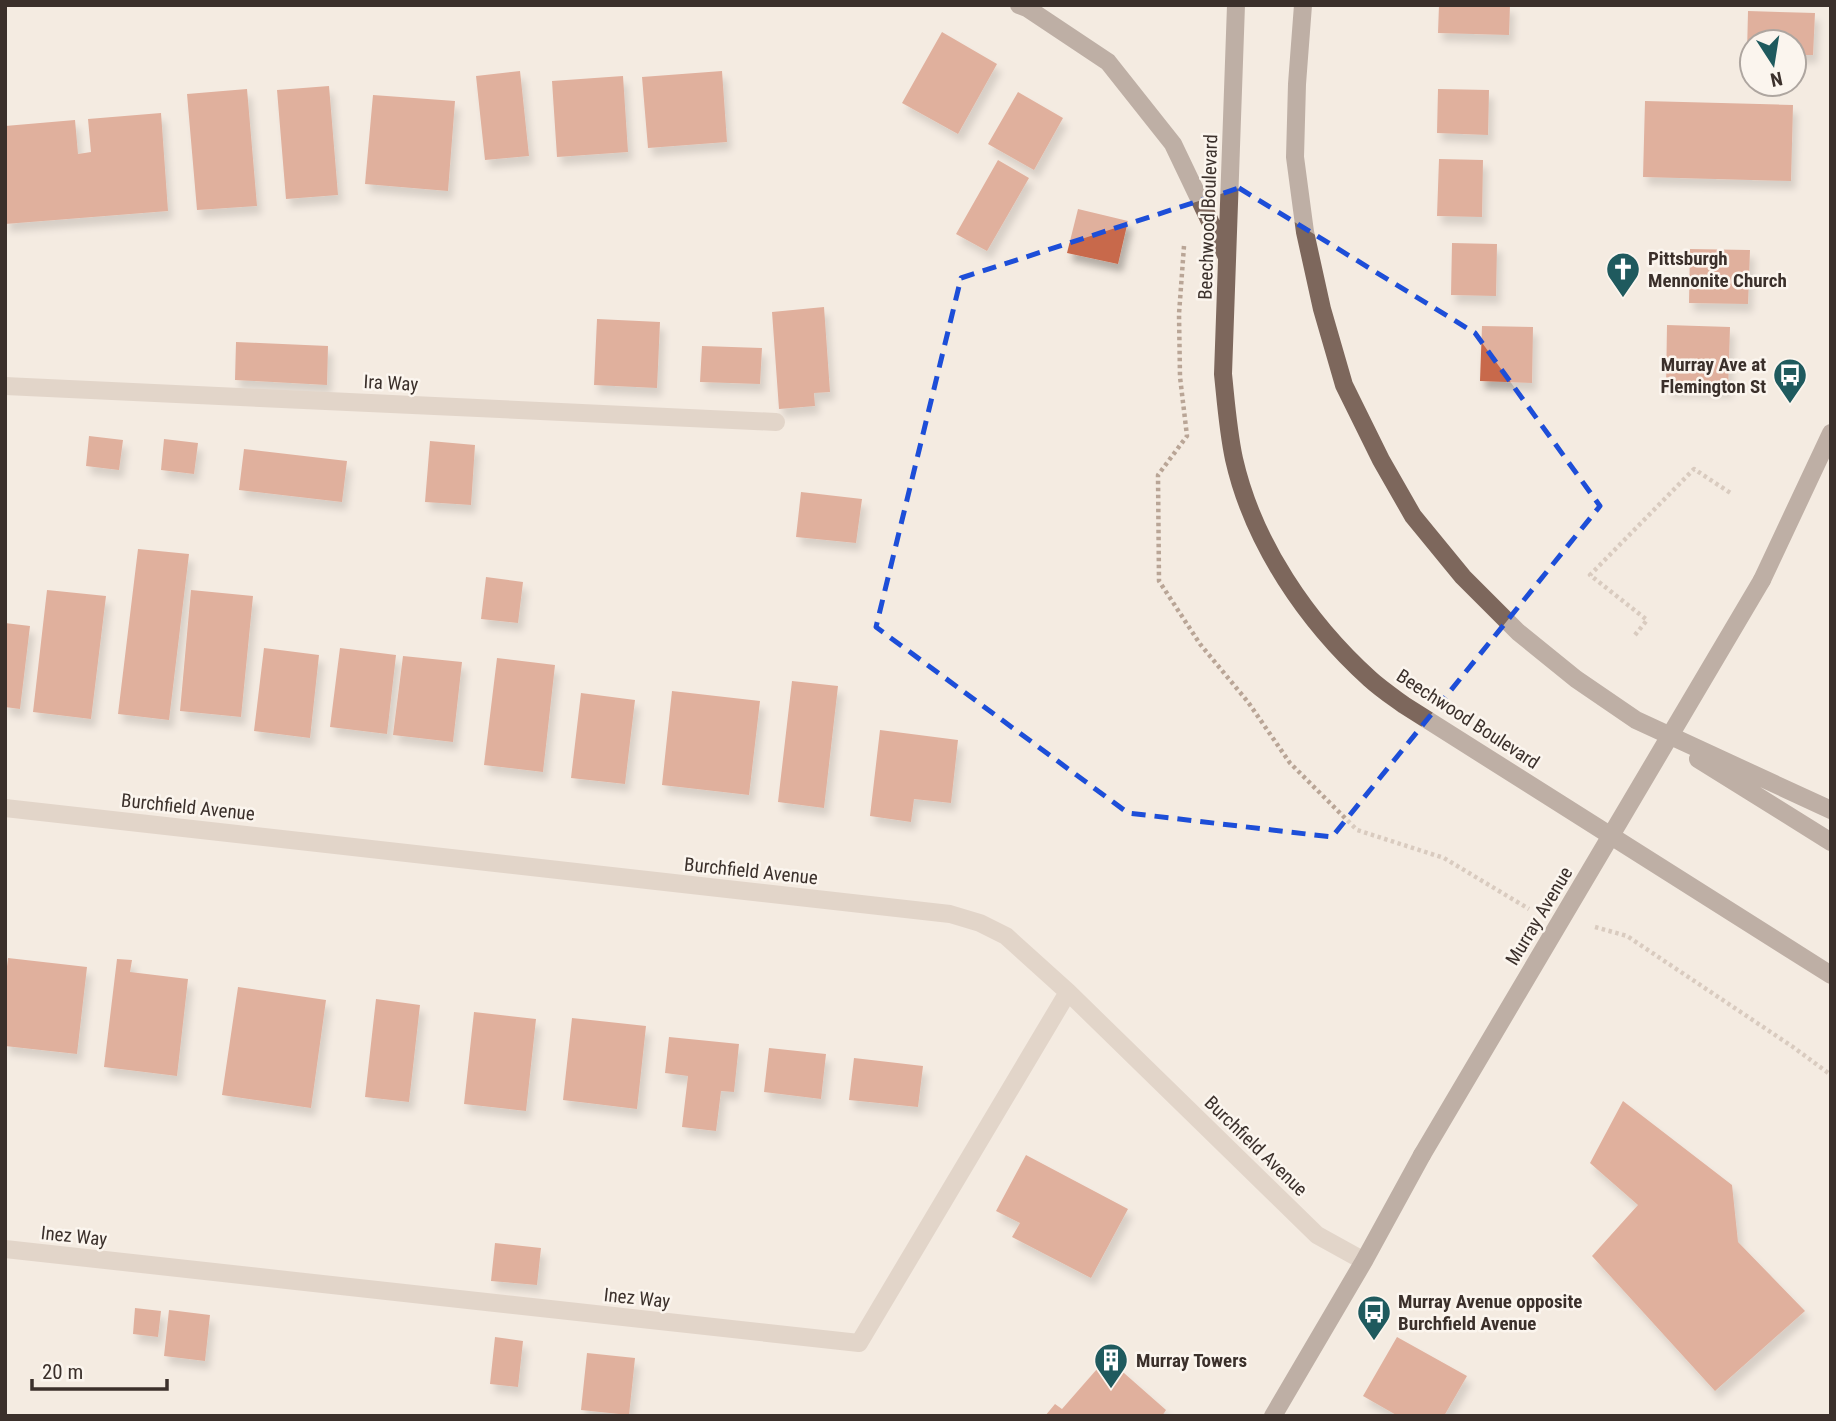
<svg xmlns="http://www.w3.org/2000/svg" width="1836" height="1421" font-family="'Roboto Condensed',sans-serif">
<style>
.building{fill:#c8694b;filter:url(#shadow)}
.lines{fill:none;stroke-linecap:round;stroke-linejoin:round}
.path{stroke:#b9a596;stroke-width:4.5;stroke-dasharray:3.5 3.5;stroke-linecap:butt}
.minor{stroke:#cdbbac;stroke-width:18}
.major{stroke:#7d675c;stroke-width:18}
.major-bridge{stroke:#7d675c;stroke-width:18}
.marked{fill:none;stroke:#1d4ed8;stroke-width:5;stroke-dasharray:14 9;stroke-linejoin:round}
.labels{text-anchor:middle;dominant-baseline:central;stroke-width:5;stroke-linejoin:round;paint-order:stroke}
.street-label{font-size:19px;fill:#3b302b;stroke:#fbf5ee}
.poi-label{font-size:19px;font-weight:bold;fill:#3b302b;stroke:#fbf5ee;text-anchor:start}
</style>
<defs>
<filter id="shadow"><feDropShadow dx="4.5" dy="8" stdDeviation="3.5" flood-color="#0004"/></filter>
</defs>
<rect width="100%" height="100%" fill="#f4ebe1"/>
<path class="building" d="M1439,5H1510L1509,35L1438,33Z
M1748,11L1815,13L1813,55H1794V42H1752V54H1747Z
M942,32L997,64L958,134L902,103Z
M520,71L529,156L485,160L476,76Z
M722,71L727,142L648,148L642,77Z
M623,76L628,152L557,157L552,81Z
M329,86L338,195L286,199L277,90Z
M247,89L257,206L197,210L187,94Z
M1438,89L1489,90L1488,135L1437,133Z
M1018,92L1063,118L1034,170L988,144Z
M373,95L455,101L448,191L365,184Z
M1645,101L1793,105L1791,181L1643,177Z
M161,113L168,211L5,224V126L75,120L78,154L91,152L88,119Z
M1439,159L1483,160L1482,217L1437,216Z
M998,160L1029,178L987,251L956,234Z
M1078,209L1128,221L1118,264L1067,253Z
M1452,243L1497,244L1496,296L1451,295Z
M1690,249L1750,250L1748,304L1689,303Z
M824,307L830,392L814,393L815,406L779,409L772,312Z
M597,319L660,322L657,388L594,385Z
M1667,325L1730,327L1728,390L1666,389Z
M1482,326L1533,327L1532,383L1480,381Z
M236,342L328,346L327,385L235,380Z
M702,346L762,348L760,384L700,382Z
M89,436L123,440L119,470L86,466Z
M164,439L198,443L194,474L161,470Z
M430,441L475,445L471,505L425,502Z
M244,449L347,461L342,502L239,490Z
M801,492L862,499L856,543L796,537Z
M138,549L189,554L169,720L118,714Z
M486,577L523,582L518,623L481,619Z
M47,590L106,596L91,719L33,712Z
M191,590L253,596L241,717L180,711Z
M5,623L30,626L20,709L5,707Z
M264,648L319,655L310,738L254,731Z
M340,648L396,655L387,734L330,727Z
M403,656L462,662L453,742L393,735Z
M497,658L555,665L543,772L484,765Z
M792,681L838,686L824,808L778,802Z
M672,691L760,701L749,795L662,785Z
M581,693L635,700L625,784L571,778Z
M880,730L958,740L951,803L914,799L911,822L870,816Z
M8,958L87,967L77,1054L5,1046V983Z
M117,959L132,960L130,972L188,979L177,1076L104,1067Z
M238,987L326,1000L311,1108L222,1095Z
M376,999L420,1005L409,1102L365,1097Z
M474,1012L536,1019L526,1111L464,1104Z
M572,1018L646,1026L637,1109L563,1100Z
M669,1037L739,1044L734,1092L721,1091L716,1131L682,1127L688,1076L665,1073Z
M769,1048L826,1054L821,1099L764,1092Z
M854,1058L923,1066L918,1107L849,1100Z
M1623,1101L1732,1185L1738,1242L1805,1311L1715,1391L1592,1256L1638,1205L1590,1163Z
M1026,1155L1128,1209L1091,1278L1012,1237L1020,1223L996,1211Z
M495,1243L541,1248L537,1285L491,1281Z
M135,1308L161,1311L158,1337L133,1334Z
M169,1310L210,1315L205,1361L164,1356Z
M495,1337L523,1341L518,1387L490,1384Z
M1397,1337L1467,1376L1444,1416H1398L1363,1396Z
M587,1353L635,1358L629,1415L581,1410Z
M1116,1366L1166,1410L1162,1416H1045L1055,1404L1062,1409L1097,1369L1107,1377Z"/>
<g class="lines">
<path class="path" d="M1184,246L1179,314L1180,377L1187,436L1158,475L1159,581L1200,644L1248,702L1290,763L1357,830L1444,858L1529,909
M1635,635L1647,620L1590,575L1694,469L1732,494
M1595,927L1627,936L1793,1047L1831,1075"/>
<path class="minor" d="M5,386L776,422
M5,808L950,914L980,923L1006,936L1068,992L1317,1235L1364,1261
M5,1249L859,1343L1068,992"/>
<path class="major" d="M1019,5L1027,8L1108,62L1173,144L1226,255
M1236,5L1223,374C1226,403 1228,431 1234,459C1253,543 1307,622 1370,679C1381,689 1393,697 1404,705L1831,975
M1303,5L1297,84L1295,157L1305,232L1322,309L1344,385L1381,460L1413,516L1463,577L1518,632L1576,679L1636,720L1831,810
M1762,580L1831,433
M1698,759L1831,842
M1273,1416L1364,1261L1422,1155"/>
<path class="major-bridge" d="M1422,1155L1762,580"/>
</g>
<path d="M0 0H1836V1421H0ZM1239,188L1475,333L1600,506L1332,837L1128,813L876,627L961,278Z" fill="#f4ebe1" fill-opacity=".55" fill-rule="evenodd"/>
<path class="marked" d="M1239,188L1475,333L1600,506L1332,837L1128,813L876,627L961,278Z"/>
<defs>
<g id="church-pin" transform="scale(1.75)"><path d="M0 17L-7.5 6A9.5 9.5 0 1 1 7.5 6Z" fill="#1f5a5e" stroke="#fbf5ee"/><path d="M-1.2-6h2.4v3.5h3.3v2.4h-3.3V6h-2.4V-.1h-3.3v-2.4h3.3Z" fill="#fff"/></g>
<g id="bus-pin" transform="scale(1.75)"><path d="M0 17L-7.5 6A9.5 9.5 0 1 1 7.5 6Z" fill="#1f5a5e" stroke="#fbf5ee"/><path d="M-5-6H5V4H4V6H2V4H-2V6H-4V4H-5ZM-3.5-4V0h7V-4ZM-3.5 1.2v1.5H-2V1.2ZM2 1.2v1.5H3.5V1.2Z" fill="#fff"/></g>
<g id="building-pin" transform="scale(1.75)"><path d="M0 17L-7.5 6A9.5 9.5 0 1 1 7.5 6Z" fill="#1f5a5e" stroke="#fbf5ee"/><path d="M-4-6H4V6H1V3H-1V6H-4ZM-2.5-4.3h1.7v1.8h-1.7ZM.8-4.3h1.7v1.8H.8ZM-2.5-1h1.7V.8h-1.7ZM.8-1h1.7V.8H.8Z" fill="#fff"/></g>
</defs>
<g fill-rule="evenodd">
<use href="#church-pin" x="1623" y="269"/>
<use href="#bus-pin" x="1790" y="375"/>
<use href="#bus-pin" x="1374" y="1312"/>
<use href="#building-pin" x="1111" y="1360"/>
</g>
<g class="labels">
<g class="street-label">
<text transform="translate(1208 217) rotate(-88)">Beechwood Boulevard</text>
<text transform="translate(391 383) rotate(3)">Ira Way</text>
<text transform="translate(1468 719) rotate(33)">Beechwood Boulevard</text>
<text transform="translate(188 807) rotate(6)">Burchfield Avenue</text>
<text transform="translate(751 871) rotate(6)">Burchfield Avenue</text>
<text transform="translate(1539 916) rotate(-59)">Murray Avenue</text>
<text transform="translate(1256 1146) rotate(44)">Burchfield Avenue</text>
<text transform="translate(74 1236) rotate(6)">Inez Way</text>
<text transform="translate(637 1298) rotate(6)">Inez Way</text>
</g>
<g class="poi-label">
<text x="1648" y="258">Pittsburgh<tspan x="1648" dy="22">Mennonite Church</tspan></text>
<text x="1766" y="364" text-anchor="end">Murray Ave at<tspan x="1766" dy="22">Flemington St</tspan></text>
<text x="1398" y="1301">Murray Avenue opposite<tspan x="1398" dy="22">Burchfield Avenue</tspan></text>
<text x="1136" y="1360">Murray Towers</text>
</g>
</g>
<rect width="1836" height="1421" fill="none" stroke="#3b302b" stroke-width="14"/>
<g transform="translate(1773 63) rotate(168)"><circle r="33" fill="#fbf5ee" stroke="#aea6a0" stroke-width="2"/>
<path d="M0-5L12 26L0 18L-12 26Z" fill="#1f5a5e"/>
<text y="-10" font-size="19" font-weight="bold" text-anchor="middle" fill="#3b302b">N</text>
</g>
<path d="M32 1379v10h135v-10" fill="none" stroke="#3b302b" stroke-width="3.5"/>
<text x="42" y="1379" font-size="21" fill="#3b302b" stroke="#fbf5ee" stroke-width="5" paint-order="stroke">20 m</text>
</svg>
